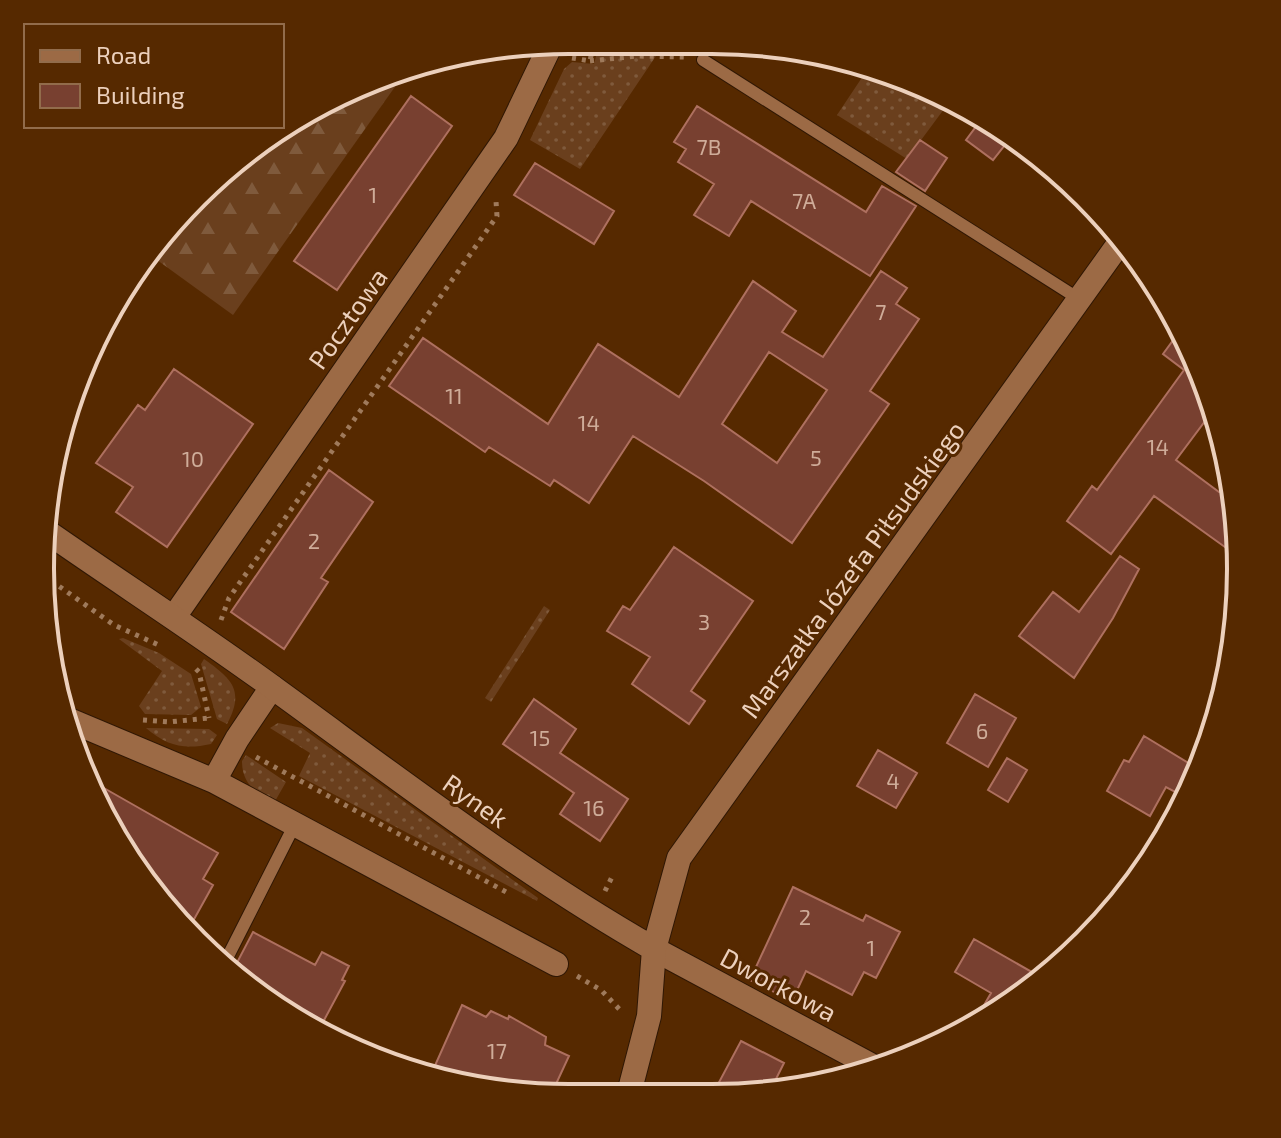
<svg xmlns="http://www.w3.org/2000/svg" width="1281" height="1138" font-family="'Exo 2',sans-serif">
<style>
.grass{fill:url(#grass-dots)}
.forest{fill:url(#forest-firs)}
.building{fill:#784030;stroke:#ae705f;stroke-width:2;fill-rule:evenodd}
.lines{fill:none;stroke-linecap:round;stroke-linejoin:round}
.lane-casing{stroke:#2f1704;stroke-width:14}
.street-casing{stroke:#2f1704;stroke-width:26}
.secondary-casing{stroke:#2f1704;stroke-width:26}
.path{stroke:#9f7a5b;stroke-width:5;stroke-dasharray:4 6;stroke-linecap:butt}
.lane{stroke:#9c6a45;stroke-width:12}
.street{stroke:#9c6a45;stroke-width:24}
.secondary{stroke:#9c6a45;stroke-width:24}
.labels{text-anchor:middle;dominant-baseline:central;stroke-width:6;stroke-linejoin:round;paint-order:stroke}
.number-label{font-size:22px;fill:#cfac99}
.street-label{font-size:26px;fill:#ecd0bc;stroke:#562900}
.rim{fill:none;stroke:#ecd0bc;stroke-width:4}
</style>
<defs>
<pattern id="grass-dots" width="8" height="8" patternUnits="userSpaceOnUse" patternTransform="scale(2)"><rect width="8" height="8" fill="#6a3f1d"/><path d="M2 2h.1M6 6h.1" fill="none" stroke="#7f5a3c" stroke-width="1.8" stroke-linecap="round"/></pattern>
<pattern id="forest-firs" width="22" height="20" patternUnits="userSpaceOnUse" patternTransform="scale(2)"><rect width="22" height="20" fill="#6a3f1d"/><path d="M5 1l3.5 6h-7zM16 11l3.5 6h-7z" fill="#7f5a3c"/></pattern>
</defs>
<rect width="100%" height="100%" fill="#562900"/>
<path class="grass" d="M600,41L664,44L580,169L530,140L564,69L572,62L594,64Z
M867,70L950,101L907,159L837,115Z
M544,606L550,610L491,702L485,698Z
M123,638L159,653L191,674L201,707L191,715L145,714L139,706L162,671L119,639Z
M204,659C232,679 245,690 227,724L217,719L201,664Z
M278,723L302,728L538,898L537,901L299,776L310,753L270,728Z
M146,728L209,729L217,735L211,744C184,750 167,746 146,728Z
M246,755L286,782L274,803C256,793 242,784 242,761Z"/>
<path class="forest" d="M409,67L233,315L146,252L221,171L335,95Z"/>
<path class="building" d="M411,96L452,126L337,290L294,261Z
M697,106L866,212L882,186L916,206L870,276L751,201L729,236L694,215L714,184L678,162L686,149L674,142Z
M984,116L1012,136L993,160L966,140Z
M920,140L947,158L925,191L896,172Z
M535,163L614,211L594,244L514,195Z
M881,271L907,288L896,304L919,319L870,391L889,404L792,543L704,481L633,436L589,503L554,480L550,486L489,447L485,452L389,386L423,338L548,424L598,344L679,397L753,281L796,311L782,332L823,357ZM769,352L827,390L777,463L722,424Z
M1182,328L1214,409L1176,460L1219,492L1233,491L1240,536L1229,550L1154,496L1111,554L1067,521L1092,486L1097,490L1184,370L1163,354Z
M174,369L253,424L167,547L116,512L133,487L96,463L138,405L145,410Z
M329,470L373,502L321,578L328,582L284,649L231,612Z
M674,547L753,601L691,691L705,701L689,724L632,684L650,657L607,631L623,606L630,610Z
M1120,556L1139,569L1113,618L1074,678L1019,636L1053,592L1079,612Z
M975,694L1016,718L988,767L947,743Z
M534,699L576,729L560,753L628,799L600,841L560,814L574,793L503,744Z
M1144,736L1195,767L1179,794L1166,787L1150,816L1107,791L1124,760L1129,762Z
M878,750L917,773L896,808L857,786Z
M1007,758L1027,770L1008,802L988,790Z
M88,779L218,853L203,879L213,885L187,932L171,917L111,833Z
M793,887L863,921L866,915L900,932L876,978L864,972L852,995L806,971L792,1001L750,980Z
M253,932L315,965L322,952L349,966L342,980L345,981L322,1024L231,974Z
M974,939L1044,979L1034,988L971,1028L991,993L955,972Z
M462,1005L486,1017L491,1011L508,1019L509,1016L546,1037L545,1045L569,1056L550,1097H534L429,1079Z
M741,1041L784,1063L769,1093L737,1097L717,1086Z"/>
<g class="lines">
<g class="lane-casing">
<path id="lane" d="M703,60L1079,299
M223,966L294,826"/>
</g>
<g class="street-casing">
<path id="street" d="M174,617L506,138L552,42
M62,717L214,781L556,964
M214,781L237,739L272,687
M654,949L878,1069"/>
</g>
<g class="secondary-casing">
<path id="secondary" d="M46,531C122,584 200,634 275,689C399,779 521,873 654,949
M628,1097L649,1016L654,949L679,858L1123,238"/>
</g>
<path class="path" d="M572,58L590,61L594,41
M590,61L637,56L684,57
M43,575L114,625L161,646
M221,620L229,598L497,216L496,201
M196,669L199,672L209,718
M54,683L68,691
M143,720L169,722L209,718
M256,757L508,893
M605,891L612,877
M577,976L601,990L622,1012"/>
<use href="#lane" class="lane"/>
<use href="#street" class="street"/>
<use href="#secondary" class="secondary"/>
</g>
<g class="labels">
<g class="number-label">
<text x="709" y="146">7B</text>
<text x="373" y="194">1</text>
<text x="804" y="200">7A</text>
<text x="881" y="311">7</text>
<text x="454" y="395">11</text>
<text x="589" y="422">14</text>
<text x="1158" y="446">14</text>
<text x="816" y="457">5</text>
<text x="193" y="458">10</text>
<text x="314" y="540">2</text>
<text x="704" y="621">3</text>
<text x="982" y="730">6</text>
<text x="540" y="737">15</text>
<text x="893" y="780">4</text>
<text x="594" y="807">16</text>
<text x="805" y="916">2</text>
<text x="871" y="947">1</text>
<text x="497" y="1050">17</text>
</g>
<g class="street-label">
<text transform="translate(347 318) rotate(-55)">Pocztowa</text>
<text transform="translate(852 569) rotate(-54)">Marszałka Józefa Piłsudskiego</text>
<text transform="translate(476 800) rotate(35)">Rynek</text>
<text transform="translate(779 984) rotate(28)">Dworkowa</text>
</g>
</g>
<path d="M0 0H1281V1138H0ZM569 54H712A515 515 0 0 1 1227 569V569A515 515 0 0 1 712 1084H569A515 515 0 0 1 54 569V569A515 515 0 0 1 569 54Z" fill="#562900" fill-rule="evenodd"/>
<path class="rim" d="M569 54H712A515 515 0 0 1 1227 569V569A515 515 0 0 1 712 1084H569A515 515 0 0 1 54 569V569A515 515 0 0 1 569 54Z"/>
<rect x="24" y="24" width="260" height="104" fill="#562900" stroke="#926c4b" stroke-width="2"/>
<rect x="40" y="50" width="40" height="12" fill="#9c6a45" stroke="#926c4b" stroke-width="2"/>
<text x="96" y="64" font-size="24" fill="#ecd0bc">Road</text>
<rect x="40" y="84" width="40" height="24" fill="#784030" stroke="#926c4b" stroke-width="2"/>
<text x="96" y="104" font-size="24" fill="#ecd0bc">Building</text>
</svg>
